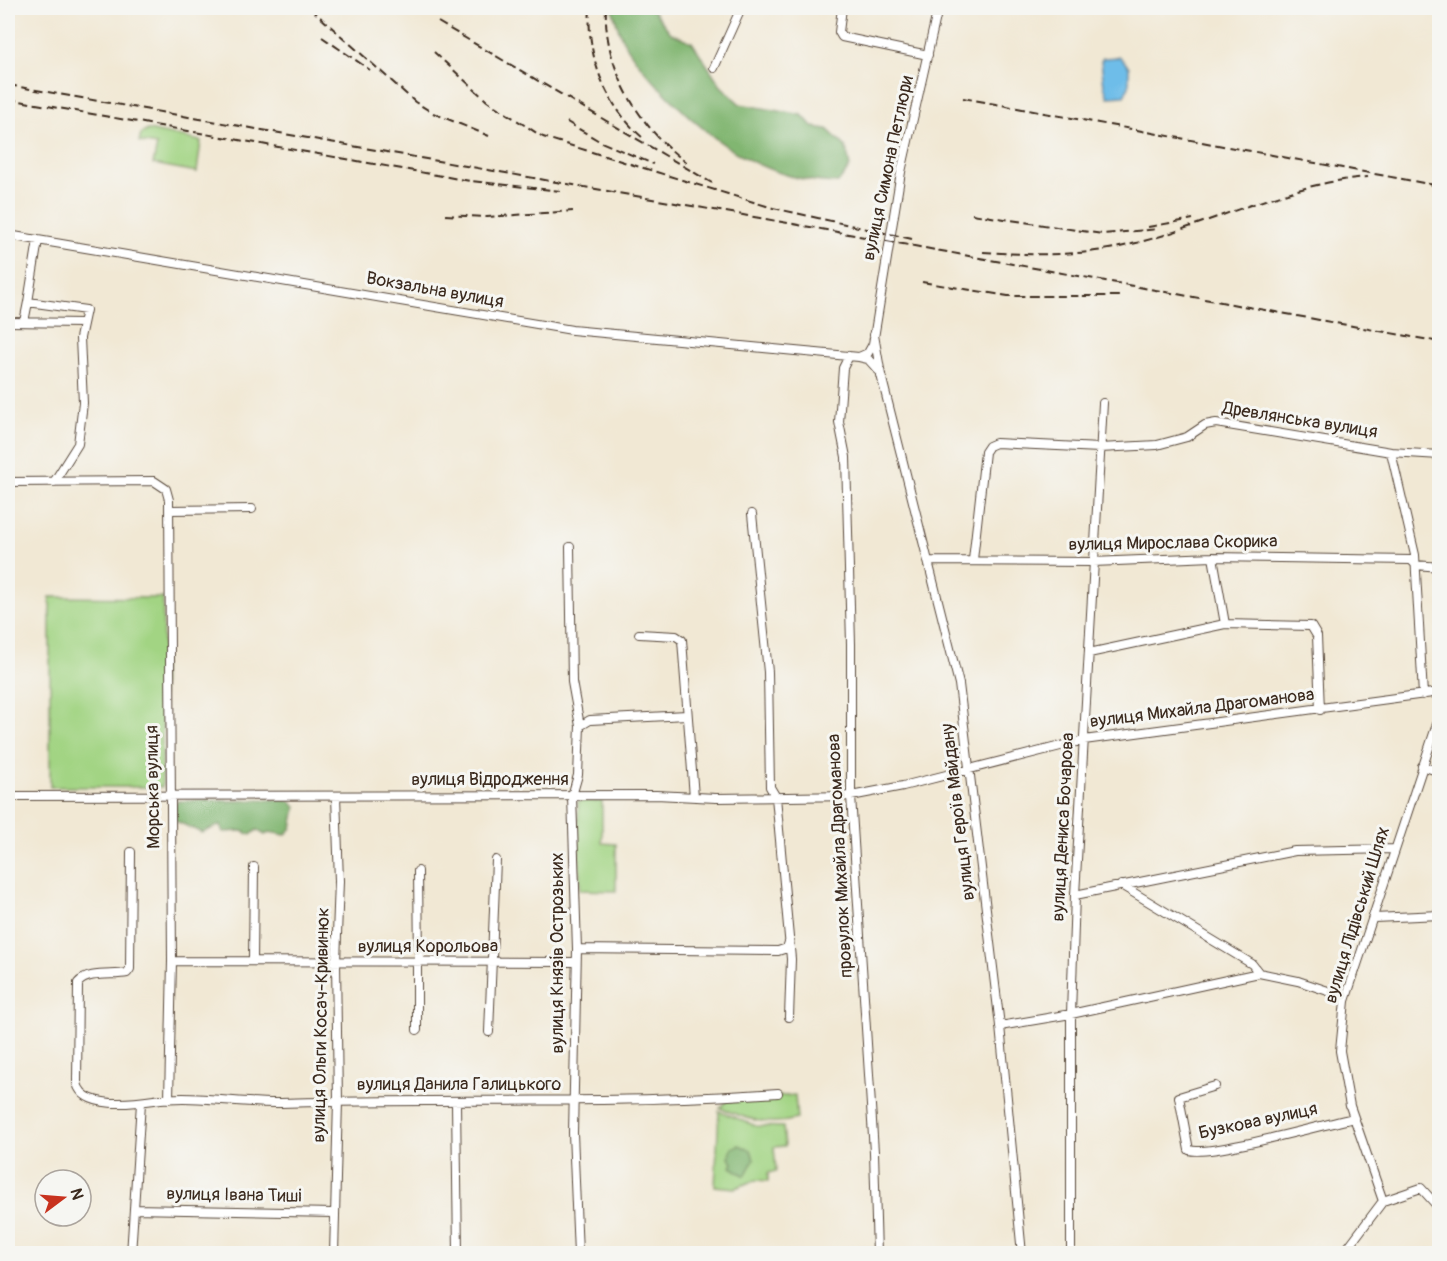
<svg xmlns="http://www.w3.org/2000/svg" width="1447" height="1261" font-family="Pangolin,sans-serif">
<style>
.green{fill:#a2d483;stroke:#6e7f50;stroke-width:1.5}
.forest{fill:#81b671;stroke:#5e7048;stroke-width:1.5}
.water{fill:#6ebde9;stroke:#547484;stroke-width:1.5}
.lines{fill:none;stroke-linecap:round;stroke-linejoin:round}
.stream{stroke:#6ebde9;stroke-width:2}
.minor-casing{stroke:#564639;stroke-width:10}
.minor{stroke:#fff;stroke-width:8}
.rail{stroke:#3b2a1e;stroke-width:2;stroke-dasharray:9 4.5;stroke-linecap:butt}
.labels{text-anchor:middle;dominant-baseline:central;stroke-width:6;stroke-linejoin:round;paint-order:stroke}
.street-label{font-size:18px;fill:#3b2a1e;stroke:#f6f6f2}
</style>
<rect width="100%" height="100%" fill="#f6f6f2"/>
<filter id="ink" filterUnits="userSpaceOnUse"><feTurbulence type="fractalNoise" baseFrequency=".0167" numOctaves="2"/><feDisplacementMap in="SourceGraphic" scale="12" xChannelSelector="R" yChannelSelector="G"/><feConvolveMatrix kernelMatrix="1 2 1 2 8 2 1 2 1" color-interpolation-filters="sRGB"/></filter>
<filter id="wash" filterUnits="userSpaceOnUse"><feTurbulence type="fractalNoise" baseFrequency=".008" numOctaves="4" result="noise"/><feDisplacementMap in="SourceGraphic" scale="24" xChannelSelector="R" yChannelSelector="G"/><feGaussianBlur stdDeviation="1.35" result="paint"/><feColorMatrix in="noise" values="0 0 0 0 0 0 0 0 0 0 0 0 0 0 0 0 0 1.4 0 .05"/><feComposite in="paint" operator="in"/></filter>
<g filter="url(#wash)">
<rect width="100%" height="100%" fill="#f1e8d4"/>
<path class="green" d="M148,130L201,141L197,172L153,164L157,145L139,142L141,134Z
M50,597L163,598L162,787H50Z
M578,801H602V843L616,844V891L580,890Z
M795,1095L797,1119C768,1127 747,1119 720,1108L727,1100Z
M719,1111L756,1126L783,1127L785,1146L774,1147L776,1171L768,1173V1181L756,1180L735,1188L715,1186Z"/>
<path class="forest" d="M612,8H651L671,33L692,42L721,86L740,104L802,115L813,127L827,129L846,147L850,167L838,183C766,181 716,145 668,96C651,79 633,59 622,38C618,29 615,17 612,8Z
M213,800C237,803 265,797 290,801L296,807L292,828L285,835L269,832L265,835L257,830L251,835L242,831L223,832L220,825L202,833L174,820L176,803L179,801Z
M739,1145L751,1150L754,1159L745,1176L731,1167L733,1163L729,1158L732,1148Z"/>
<path class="water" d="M1120,57L1129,67V86L1124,96L1108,97L1104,86L1101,61L1103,58Z"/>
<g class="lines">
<path class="stream" d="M1206,1249L1207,1254"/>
</g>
</g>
<g filter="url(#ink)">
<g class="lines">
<g class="minor-casing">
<path id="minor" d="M726,8L740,10
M842,8L839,32L842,37L928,55
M714,68L741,8
M8,235L572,330L859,357
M38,240L28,302L86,310L80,338L83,403L78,444L54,482
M8,322L83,323
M24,322L28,302
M874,335L881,375L959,684L1000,1026L1022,1254
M849,356L843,368L839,422L846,457L851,644V796L874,1152L877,1254
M878,370L868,359L859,357L868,353L873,344L901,172L938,8
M1391,452L1415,555L1423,695
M8,482L154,481L166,489L169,500L172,961L169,1099
M169,510L252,509
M752,514L768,672L770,787L776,797L791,959L789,1017
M570,547L572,682L580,726L578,775L572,796L577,949L573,1133L578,1254
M1213,557L1225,624
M973,560L985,452L989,446L996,443L1100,448L1157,445L1187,437L1205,425L1216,423L1391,452L1440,455
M929,561L1093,562L1213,557L1411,560L1416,565L1440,567
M639,634L676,636L682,640L694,797
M1089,653L1225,624L1311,626L1317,636L1320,710
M580,726L590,720L687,715
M1422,766L1440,772
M8,796L656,795L716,798L851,796L903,786L1084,740L1440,692
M131,852L130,969L127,973C113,976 88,971 78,983L77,1083C83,1110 134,1103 154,1100C194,1094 241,1104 281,1103C447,1098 613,1105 778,1093
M418,871L419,962
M1121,885L1252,964L1259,973L1298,981L1346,997
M1075,895L1295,851L1394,849
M1374,918L1440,915
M577,949L778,951L787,948L789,942
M172,961L576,962
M253,961L254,867
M417,962V1030
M1000,1026L1071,1014L1259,973
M489,1032L496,860
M1215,1086L1179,1097L1189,1150C1208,1157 1326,1124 1354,1118
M456,1102L458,1254
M1383,1201L1350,1106L1340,1051L1345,1001L1440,715
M1383,1201L1421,1188L1440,1209
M134,1209L333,1213
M131,1254L141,1103
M334,1254L338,1101L336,962L339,881L336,796
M1071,1254V1014L1075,895L1103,403
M1343,1254L1383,1201"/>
</g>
<use href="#minor" class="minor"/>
<path class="rail" d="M310,8L415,102L433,113L489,136
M590,8C586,56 606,106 643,138
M606,8C603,66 639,128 686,162
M438,22L712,183
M322,37L370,70
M434,52L487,101L543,137L773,208L912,239
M8,85L788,223L1440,342
M963,98L1440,186
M8,99L470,181L560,191
M567,122L601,142L653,164
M972,214L1102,234L1159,229
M445,215L487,217L573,211
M1148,227L1193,219
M983,252C1034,255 1083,257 1132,244C1211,225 1286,183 1368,177
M922,282L1008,296H1121"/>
</g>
</g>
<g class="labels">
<g class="street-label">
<text transform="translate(888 168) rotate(-78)">вулиця Симона Петлюри</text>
<text transform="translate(435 290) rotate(10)">Вокзальна вулиця</text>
<text transform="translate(1300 420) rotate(9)">Древлянська вулиця</text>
<text transform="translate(1173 543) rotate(-1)">вулиця Мирослава Скорика</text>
<text transform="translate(1202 708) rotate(-7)">вулиця Михайла Драгоманова</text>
<text x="490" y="779">вулиця Відродження</text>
<text transform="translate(153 787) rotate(-91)">Морська вулиця</text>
<text transform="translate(958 812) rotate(-97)">вулиця Героїв Майдану</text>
<text transform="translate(1063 827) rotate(-87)">вулиця Дениса Бочарова</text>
<text transform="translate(840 856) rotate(-93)">провулок Михайла Драгоманова</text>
<text transform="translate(1357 915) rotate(-73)">вулиця Лідівський Шлях</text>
<text x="428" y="946">вулиця Корольова</text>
<text transform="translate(557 953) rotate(-90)">вулиця Князів Острозьких</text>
<text transform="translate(321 1025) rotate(-89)">вулиця Ольги Косач-Кривинюк</text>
<text x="459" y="1084">вулиця Данила Галицького</text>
<text transform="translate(1258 1121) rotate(-12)">Бузкова вулиця</text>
<text transform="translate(234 1195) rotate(1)">вулиця Івана Тиші</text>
</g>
</g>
<rect width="1447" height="1261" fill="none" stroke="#f6f6f2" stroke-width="30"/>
<g transform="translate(63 1198) rotate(74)"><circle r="28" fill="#f6f6f2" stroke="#aba49d" stroke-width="1.5"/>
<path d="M0-4.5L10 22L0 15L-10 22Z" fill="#c8321e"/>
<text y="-9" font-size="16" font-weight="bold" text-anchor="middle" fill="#3b2a1e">N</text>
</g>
</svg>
